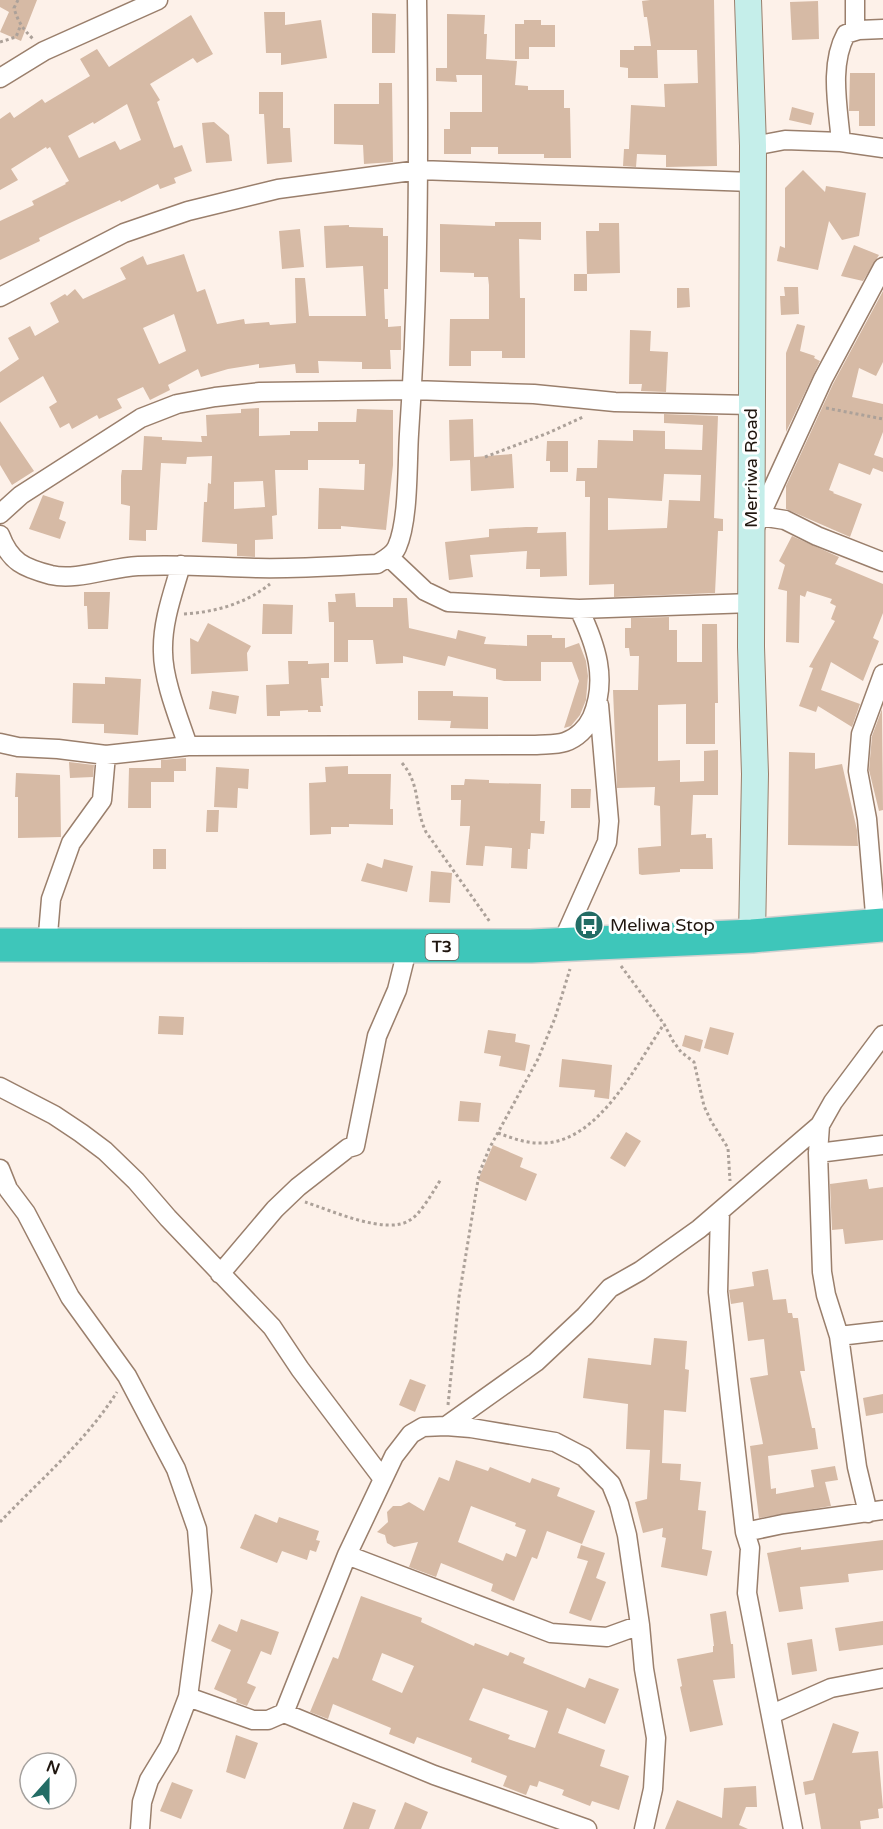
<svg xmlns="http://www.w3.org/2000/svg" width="883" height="1829" font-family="'Varela Round',sans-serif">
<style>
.building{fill:#d6baa5;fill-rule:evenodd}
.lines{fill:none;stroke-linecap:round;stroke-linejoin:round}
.street-casing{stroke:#9a7f6c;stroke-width:21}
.secondary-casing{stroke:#9a7f6c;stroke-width:28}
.highway-casing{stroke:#d2d0cf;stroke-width:36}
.path{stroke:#aca199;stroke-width:3;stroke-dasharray:3 3;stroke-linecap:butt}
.street{stroke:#fff;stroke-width:18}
.secondary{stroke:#c5eeea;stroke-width:26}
.highway{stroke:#3ec6ba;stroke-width:33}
.labels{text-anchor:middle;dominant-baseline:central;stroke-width:6;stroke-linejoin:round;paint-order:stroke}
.shield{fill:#fff;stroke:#635c57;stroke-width:1.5}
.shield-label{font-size:16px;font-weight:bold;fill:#20160f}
.street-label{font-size:18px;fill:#20160f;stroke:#fff}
.poi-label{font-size:18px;fill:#20160f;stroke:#fff;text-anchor:start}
</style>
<rect width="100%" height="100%" fill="#fdf1e9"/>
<path class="building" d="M0,0H37L21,41L0,32L9,12L0,7Z
M650,0H714L717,166L666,167V155L637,154L636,167L623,166L624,149H629L631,105L665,107L664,84L698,83L697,50H657L658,78H628V68L620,67V50H634V46H651L647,17H644L642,1Z
M818,1L819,39L792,40L790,2Z
M264,12H285V25L321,20L327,58L281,65V53H266Z
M372,13L396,14L395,53H372Z
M447,14L485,15L484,34H487L486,59L517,61L515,85L528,86V90H564V108H570L571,158H544V154H498V147H471V154H444V129H450V112H482V75H456L457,82L436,81V68H447Z
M191,15L213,54L197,63L193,58L150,84L160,100L157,102L174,148L182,145L192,171L174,178L176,183L160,189L158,184L121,202L120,200L72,222L39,238L40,241L0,260V221L34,205L32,201L66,184L65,183L69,181L50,147L47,149L46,147L11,169L18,180L0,190V119L10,112L14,118L42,99L45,103L90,76L80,59L97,49L109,67ZM127,104L141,140L120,150L115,141L79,158L68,136L93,122L94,124Z
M524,20H541V25H555V47H529V59H515V24H524Z
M850,73H875V126H859V111H849Z
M379,83H392L393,162L364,164L363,145L334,144V104H379Z
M259,92H283V128H290L292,162L267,164L264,114H259Z
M792,107L814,113L811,125L789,120Z
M214,122L229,135L232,161L206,163L202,123Z
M803,170L825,192L826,186L866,193L859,236L842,240L829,221L818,270L777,261L780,246L785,248V188Z
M495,222H541V240L519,239L520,298H525V358H502V351H471V366H449L450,319H489V285L488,277H474V273L440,272V224L495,226Z
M599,223H619L620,273L587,274L586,231H599Z
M349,225V227L383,228V236H388V289H384L385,319H388V327L401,326V350H390L391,369H362V362L318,361L319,373H296L295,364L259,368V364L228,369L201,377L198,369L168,385L170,390L150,400L143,387L117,399L122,408L99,419L97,415L72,429L69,423L60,428L49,407L57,402L43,376L0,403V372L19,359L8,338L30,326L35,336L59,322L50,303L65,294L67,296L75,289L83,299L126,279L120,268L143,256L147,265L184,254L197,292L205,289L217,324L244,319L245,324L269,322L270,325L296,323L295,278H305L309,316H366L363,266L326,268L324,226ZM174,314L186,351L159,364L143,328Z
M300,229L304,267L282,269L279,231Z
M854,245L879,255L863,281L841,276Z
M574,274H587V291H574Z
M784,287H798L799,314L781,315L780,296H785Z
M677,288H689L690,307L677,308Z
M883,291V362L876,376L859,368L852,397L883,404V432L874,455L883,458V472L873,468L870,475L839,463L829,490L834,492L833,493L862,504L850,537L786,509V486L833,384Z
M797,324L805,326L800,351L815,356L814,358L820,361L786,432V353Z
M630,330L651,331L650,351L668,352L666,392L641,391L642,384H629Z
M259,408V436L290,435V431H318V422H356L357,409L393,410V465L386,530L341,526V529H318L319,488L364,490L365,464H359V460H308V470H275L277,515L272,516L273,539L255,540V557L237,556V544L202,542L204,502H207L208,483L211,484L212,456L187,457L186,464L161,463L157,530H146V541L129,540L130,506L121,504V476L122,470H142L144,436L162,437V440L202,442L201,436H207L206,415L241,413V409ZM263,481L265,507L234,509V482Z
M664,414L718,416L714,518L723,519V531H718L715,593L614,597V584L589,585L590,497H585V481H576L577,468H597L598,440L633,441V430L665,431V449L702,450L703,425L664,423ZM664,474L701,475L700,501L669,500L667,528L608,530V498L662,501Z
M473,419L474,457L512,454L514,488L471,491L470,460L450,461L449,420Z
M0,421L34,471L12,485L0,465Z
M547,441H568V472H550V461H546Z
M43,495L64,502L59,519L66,522L60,539L29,529Z
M526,527H538L537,533L566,532L567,576L540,577V569H526L527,551L470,555L473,577L449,580L445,542L489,537V529Z
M792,536L839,557L835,564L883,584V613L873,638L879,641L863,681L831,662L821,690L860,704L852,727L818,706L816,712L799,706L813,668L809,667L835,621L831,619L836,606L830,603L832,599L807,591L805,597L800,595L799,643L786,642L787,591L778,589L785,565L779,561Z
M84,592H110L108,629H88L87,606H84Z
M355,593L356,607H393V598H407L409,628L456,639L458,630L486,637L484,644L527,646V635H552V638H565V648L579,643L586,661L588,676L586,700L580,715L571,726L564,728L579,681L572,662H541V681H504L496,679V669L448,656L445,666L403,656V663L376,664L373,640H348V662H334V622H329L328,602H336L335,594Z
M263,604L293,605L292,634H262Z
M669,617V630H677V662H702V624H717L718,703H715V744H686V704L658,705V761L680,760V782L704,781V751L718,750V795H693L691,835L706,834V838H712L713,869H680V872L642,875L639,874L638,848L661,846L660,806L654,805L655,787L617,788L613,690H638L639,656H630L629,648H625V628H631V618Z
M208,623L251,646L247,653L248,671L191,674L190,638L198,642Z
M288,661H308V664L329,663V678H321L323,706H320L321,712H308V710L280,711V716H267L266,685L289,684Z
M105,677L141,679L138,735L104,733V724L72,723L73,683L105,684Z
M212,691L239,696L236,714L209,709Z
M418,691H453V696L488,697V729L450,728L451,721L418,720Z
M882,709L883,810L879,811L869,770L872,736Z
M789,752L815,753V769L842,764L857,830L858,846L788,845Z
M186,758V771H174V782H151V808H128L129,768H161V760Z
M69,762L94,765L93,777L70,778Z
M348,766V774H391L390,809H393V825L349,824V827H331V834L310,835L309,783L326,782L325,767Z
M216,767L249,769L248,789L238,788L237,808L214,807Z
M16,773L60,775L61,837L18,838V797H15Z
M465,779L489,780V783L541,784L540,821H545L544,834L531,833L530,849H528L527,869L511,868L512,848L485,846L483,866L466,865L470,826H460L461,800H451V785H464Z
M571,789H591L590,808H571Z
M207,810H219L218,832H206Z
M153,849H166V869H153Z
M384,859L413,866L407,892L361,881L367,863L382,868Z
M431,871L452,873L450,903L429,902Z
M159,1016L184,1017L183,1035L158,1034Z
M710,1027L734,1033L728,1055L704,1048Z
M488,1030L516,1034L515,1042L530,1045L525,1071L499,1066L501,1056L484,1053Z
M685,1035L703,1040L700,1052L682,1046Z
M562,1059L612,1065L609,1099L594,1097L595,1090L559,1087Z
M460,1101L481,1103L479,1122L458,1121Z
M626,1132L641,1141L625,1167L610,1158Z
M493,1145L523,1158L520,1167L537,1174L526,1201L478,1180Z
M867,1179L869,1189L883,1187V1240L845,1244L843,1229L832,1230L830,1184Z
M768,1269L773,1300L786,1299L788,1313H792L793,1318H798L805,1371H800L812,1428H815L818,1449L768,1456L771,1489L776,1488V1494L814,1487L811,1470L835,1466L838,1480L825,1482L831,1506L759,1518L750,1446L763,1444L750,1378L768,1375L764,1339L748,1341L743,1302L731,1304L729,1290L754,1286L752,1272Z
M654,1338L687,1341L685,1369L689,1370L686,1412L664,1410L662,1463L681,1464L680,1480L701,1482L698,1510L706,1511L702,1549L712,1551L707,1576L661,1567L666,1538L662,1537L663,1528L643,1533L635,1502L647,1499L650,1450L626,1449L628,1404L583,1398L588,1358L651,1365Z
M410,1379L426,1385L415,1412L399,1405Z
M883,1394V1413L866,1416L863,1398Z
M456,1460L488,1471L490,1467L530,1483L532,1478L560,1488L557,1496L595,1511L582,1544L547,1531L537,1559L532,1557L514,1601L491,1591L493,1584L441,1563L436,1577L409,1567L418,1542L394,1547L387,1543L385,1535L377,1532L388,1522L387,1512L393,1506H401L409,1502L424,1511L439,1477L449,1481ZM471,1506L516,1523L515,1526L526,1530L516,1557L506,1553L503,1561L458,1542Z
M255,1514L277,1523L279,1517L319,1531L316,1540L320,1541L316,1552L310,1550L307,1560L282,1551L277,1563L240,1548Z
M883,1540V1570L848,1574L849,1582L800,1587L803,1609L779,1612L767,1553L801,1547V1550Z
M581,1545L605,1553L596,1578L606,1582L591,1621L569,1613L588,1561L577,1558Z
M361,1596L422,1618L421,1622L474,1646L475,1643L508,1656L510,1652L525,1658L523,1663L585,1688L589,1678L619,1689L605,1724L567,1708L558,1733L605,1750L600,1766L629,1776L619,1810L592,1801L590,1806L562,1795L564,1790L539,1781L537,1787L530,1785L526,1795L503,1786L507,1776L471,1762L472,1758L417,1737L414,1744L389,1734L391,1728L333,1704L328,1719L310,1712L333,1657L338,1659ZM382,1653L414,1666L402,1693L372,1680ZM483,1688L548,1711L535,1748L508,1739L510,1735L469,1720Z
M726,1611L731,1644H733L735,1678L713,1680L723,1725L690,1732L680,1687L682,1686L677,1659L713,1652V1646H714L710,1614Z
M241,1619L279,1632L271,1655L261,1651L247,1683L256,1687L247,1706L236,1702L237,1699L214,1689L231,1650L211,1641L219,1624L237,1632Z
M883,1621V1645L839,1651L835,1628Z
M812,1639L817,1671L792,1675L787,1643Z
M833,1723L859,1732L852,1753L878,1751L883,1808L878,1809L879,1818L860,1821L861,1829H821L815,1793L805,1795L803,1782L813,1780Z
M236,1735L258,1743L245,1779L226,1772Z
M172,1782L193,1790L181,1819L160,1811Z
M756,1786L757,1807H746L739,1825L748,1829H665L677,1800L722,1818L724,1788Z
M353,1802L376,1810L369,1829H343Z
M405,1802L428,1812L421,1829H394Z"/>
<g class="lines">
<g class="street-casing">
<path id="street" d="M855,31V0
M0,78L44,51L158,0
M841,142L883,148
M753,146L785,140L841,142C838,107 829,65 846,34L859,30L883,29
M0,297L124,233L188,211L278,189L419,170L752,182
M0,514L21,495L141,418L177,404L215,397L260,392L412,390L534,394L615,402L751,405
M760,516L785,520L817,536L883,562
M755,527L823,379L883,267
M0,535C10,562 24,568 51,575C77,581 111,567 138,566C177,564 217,567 257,568C297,569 337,566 377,564C385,559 393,556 397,547C409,520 407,464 409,434C419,289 419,145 417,0
M389,557L425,591L448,602L579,609L752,603
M181,565C173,593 162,622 163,652C163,680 179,719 188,746
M0,743L18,747L58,749L106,755L188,746L536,745C545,744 556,745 565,742C577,738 587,728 592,717C608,679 596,645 579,609
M876,926L867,819L858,771L861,734L883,674
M561,945L607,842L609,821L599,705
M47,946L51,899L71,843L102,800L106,755
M0,1087L54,1115L81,1133L105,1151L136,1181L168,1218L272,1327L300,1369L383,1479
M818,1153L883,1145
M0,1169L8,1189L26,1213L70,1297L127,1376L176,1469L197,1529L202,1591L188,1697L169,1747L149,1780L142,1802L140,1829
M720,1211L718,1292L745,1532
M220,1274L275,1209L298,1187L348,1148L355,1146L377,1036L397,990L408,946
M839,1336L883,1331
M446,1426L536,1362L585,1316L610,1288L640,1271L699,1229L820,1125
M868,1513L857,1467L839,1336L826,1295L822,1272L818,1153L820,1125L833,1102L883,1035
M347,1555L551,1633L607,1637L640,1625
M188,1697L253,1720H268L284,1713L347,1555L394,1456L411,1434L423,1427L446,1426L471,1428L555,1442L584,1457L611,1484L619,1504L627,1535L640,1625L644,1669L656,1738L653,1789L644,1829
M284,1713L434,1775L587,1829
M772,1714L831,1688L883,1678
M793,1829L747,1593L750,1548L745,1532L783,1524L883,1510"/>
</g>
<g class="secondary-casing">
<path id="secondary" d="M748,0L753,146L751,647L755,774L752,936"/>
</g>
<g class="highway-casing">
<path id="highway" d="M0,945L531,946L752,936L883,925"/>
</g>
<path class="path" d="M18,0L14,8C18,22 23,29 33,39
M0,42L16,37L20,27
M826,408L883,419
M485,457L548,433L583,417
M184,614C215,612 245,604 270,584
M402,763C421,785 414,807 426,832L490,922
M621,966L664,1024L673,1041L681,1052L694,1062L704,1106L711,1121L728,1148L730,1181
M498,1133C512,1138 527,1144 543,1143C599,1142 636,1065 664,1024
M305,1202C330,1210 387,1236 410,1220C421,1214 434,1190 441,1179
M448,1405L459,1297L479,1174L489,1149L538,1059L555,1018L570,969
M0,1522C40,1480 86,1441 117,1392"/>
<use href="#street" class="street"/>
<use href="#secondary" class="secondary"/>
<use href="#highway" class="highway"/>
</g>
<defs>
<g id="bus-disc" transform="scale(1.5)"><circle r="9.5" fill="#226c65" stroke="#fff"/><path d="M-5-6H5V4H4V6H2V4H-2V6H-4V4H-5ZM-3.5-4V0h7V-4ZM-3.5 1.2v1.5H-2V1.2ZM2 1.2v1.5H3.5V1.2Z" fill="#fff"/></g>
</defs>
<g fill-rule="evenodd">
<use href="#bus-disc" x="589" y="925"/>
</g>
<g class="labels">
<rect class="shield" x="425.5" y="934" width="33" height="26" rx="4.5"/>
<g class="shield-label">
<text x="442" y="947">T3</text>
</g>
<g class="street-label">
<text transform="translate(751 468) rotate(-90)">Merriwa Road</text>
</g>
<g class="poi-label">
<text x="610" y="925">Meliwa Stop</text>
</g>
</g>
<g transform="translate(48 1781) rotate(21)"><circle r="28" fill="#ffffff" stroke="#a6a29f" stroke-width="1.5"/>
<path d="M0-4.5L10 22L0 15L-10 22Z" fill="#226c65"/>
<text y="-9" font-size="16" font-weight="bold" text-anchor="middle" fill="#20160f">N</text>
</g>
</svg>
